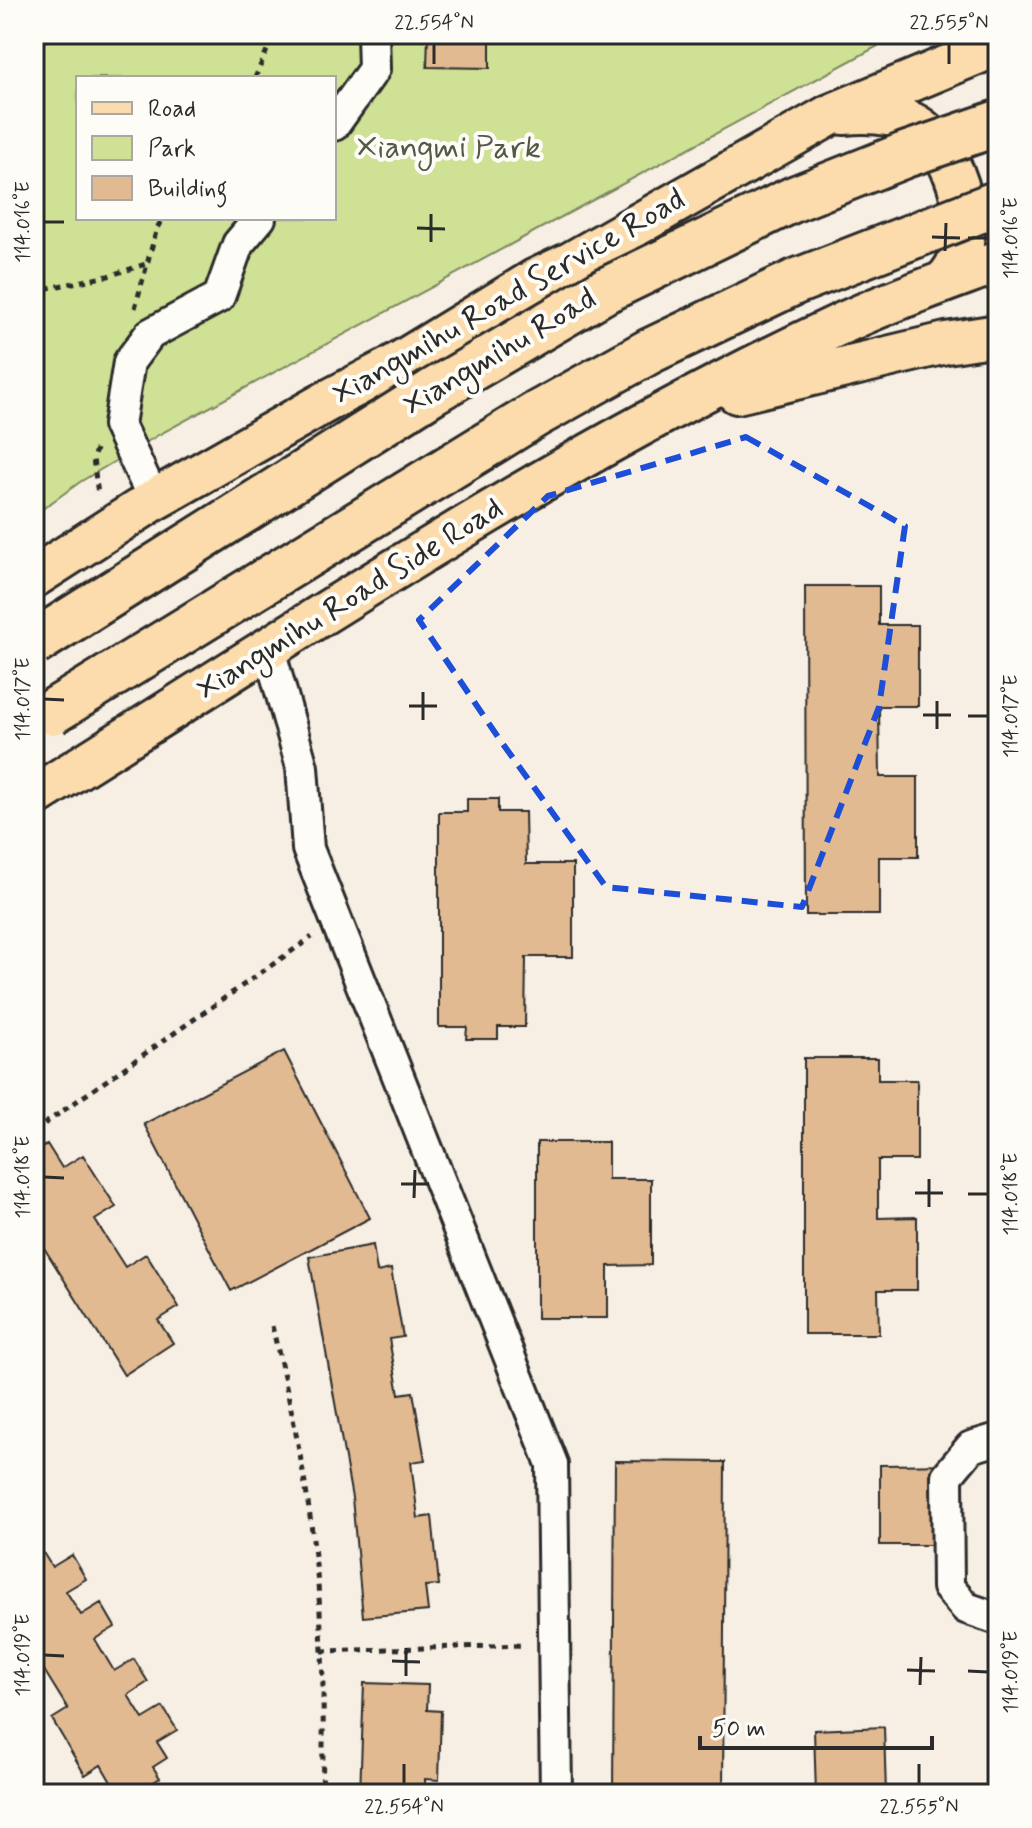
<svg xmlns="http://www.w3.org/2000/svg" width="1032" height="1828" font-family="Mynerve,sans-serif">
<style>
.green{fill:#cee195;stroke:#7c8660;stroke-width:2;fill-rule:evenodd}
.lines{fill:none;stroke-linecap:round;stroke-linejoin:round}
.stream{stroke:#5c8b94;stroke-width:9}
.building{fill:#e1ba92;stroke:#2b2b2b;stroke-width:2}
.minor-casing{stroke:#2b2b2b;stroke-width:36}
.major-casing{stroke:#2b2b2b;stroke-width:46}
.path{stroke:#2b2b2b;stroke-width:5;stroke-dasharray:6 6;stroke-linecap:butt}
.minor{stroke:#fdfcf7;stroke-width:30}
.major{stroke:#fcdcac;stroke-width:40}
.highway-bridge-casing{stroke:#2b2b2b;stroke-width:50;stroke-linecap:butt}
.highway-bridge{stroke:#fcdcac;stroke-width:44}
.marked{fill:none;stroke:#1d4ed8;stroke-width:6;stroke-dasharray:16 10;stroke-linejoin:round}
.ticks{fill:none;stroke:#2b2b2b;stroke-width:3}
.labels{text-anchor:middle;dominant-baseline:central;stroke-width:8;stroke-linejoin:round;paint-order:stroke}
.park-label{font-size:32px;fill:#545846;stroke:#fdfcf7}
.street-label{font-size:32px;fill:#2b2b2b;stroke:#fdfcf7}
.neatline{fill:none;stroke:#2b2b2b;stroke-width:3}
.ticks-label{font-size:20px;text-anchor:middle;fill:#2b2b2b}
</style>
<rect width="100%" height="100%" fill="#f7efe3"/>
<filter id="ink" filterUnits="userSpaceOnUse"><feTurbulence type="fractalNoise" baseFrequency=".0125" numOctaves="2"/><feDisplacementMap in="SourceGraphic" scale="16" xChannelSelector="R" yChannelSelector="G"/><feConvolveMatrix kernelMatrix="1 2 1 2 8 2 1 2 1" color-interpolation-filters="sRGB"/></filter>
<g filter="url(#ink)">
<path class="green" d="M34,34H900L160,434L80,482L34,515ZM78,78H334V218H78Z"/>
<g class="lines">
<path class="stream" d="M34,45L51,34"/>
</g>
<path class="building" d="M428,34H490V68L427,67Z
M805,586H879V625H918V706H879L880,777H918V857H879V915H806Z
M467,799H498V812H525L526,864H573V957H526L525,1027H498V1039H466L467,1027H439V812H467Z
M284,1051L370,1218L231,1291L144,1124Z
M804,1058H878V1080H917V1160H878V1218L917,1217V1290H878L879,1334H804Z
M537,1142H608V1179H651V1265L608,1266V1318H537Z
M47,1144L62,1168L83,1155L116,1207L95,1220L125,1267L146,1254L179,1307L158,1320L173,1343L124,1375L34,1232V1153Z
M373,1245L377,1272L391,1269L403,1337L389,1339L399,1394L413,1392L425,1460L411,1462L418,1518L432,1516L439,1585L425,1586L428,1611L363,1617L352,1498L309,1257Z
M615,1461L725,1462L723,1794H613Z
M960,1464V1545H880V1465Z
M42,1551L52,1567L72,1555L86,1579L66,1591L81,1615L101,1603L115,1627L95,1639L114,1671L134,1659L148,1682L128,1695L143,1719L163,1707L177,1730L157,1742L167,1758L153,1767L160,1778L134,1794H118L101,1765L85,1775L52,1719L68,1709L39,1662L34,1665V1556Z
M364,1683L428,1685L427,1710L441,1711L439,1780L425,1779V1794H360Z
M884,1727L886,1794H816L814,1730Z"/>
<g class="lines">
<g class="minor-casing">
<path id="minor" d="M334,125L374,69L373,34
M154,500L119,425L129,362L150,334L219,297L238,244L260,218
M269,649L302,767L308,849L552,1464L556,1794
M998,1439L971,1447L947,1476L948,1587L966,1608L998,1619"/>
</g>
<g class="major-casing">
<path id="major" d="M844,114C867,112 891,112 912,123C959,147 986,244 943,282
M737,393L946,343L998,335
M34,577L154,500L331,399L392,367L536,279L572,262L830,115L998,45
M34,796C295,633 551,460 830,329C884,303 942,283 998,262"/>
</g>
<path class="path" d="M255,78L274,34
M34,291L108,276L146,264
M135,308L157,228L163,218
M96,449L93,459L98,494
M34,1131L312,937
M272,1326C293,1411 310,1497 318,1585C324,1655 324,1724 322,1794
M322,1651L525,1645"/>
<use href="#minor" class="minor"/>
<use href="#major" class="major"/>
<g class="highway-bridge-casing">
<path id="highway-bridge" d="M34,643L432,392L604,291L794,199L905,155L998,123
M52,712L535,415L650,351L795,282L998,203"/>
</g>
<use href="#highway-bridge" class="highway-bridge"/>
</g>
</g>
<path class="marked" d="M746,437L905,526L879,707L802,907L606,887L500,740L419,620L548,496Z"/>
<path class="ticks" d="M434,64V44M949,64V44M44,222H64M417,228L445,229M932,237L960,238M968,238H988M431,242V214M945,251L946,223M44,699L64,700M409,706H437M923,715H951M968,716H988M423,720V692M937,729V701M44,1177L64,1178M401,1184H429M915,1193H943M968,1194H988M414,1198L415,1170M929,1207V1179M44,1655L64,1656M392,1661L420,1662M907,1670L935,1671M968,1671L988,1672M406,1676V1648M920,1685L921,1657M404,1784V1764M919,1784V1764"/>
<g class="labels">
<g class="park-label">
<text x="449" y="148">Xiangmi Park</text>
</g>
<g class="street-label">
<text transform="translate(509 297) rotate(-30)">Xiangmihu Road Service Road</text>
<text transform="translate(500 352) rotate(-31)">Xiangmihu Road</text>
<text transform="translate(350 599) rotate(-32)">Xiangmihu Road Side Road</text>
</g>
</g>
<rect width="1032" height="1828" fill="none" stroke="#fdfcf7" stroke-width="88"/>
<rect x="76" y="76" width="260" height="144" fill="#fdfcf7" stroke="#a9a8a5" stroke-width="2"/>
<rect x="92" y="102" width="40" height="12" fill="#fcdcac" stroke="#a9a8a5" stroke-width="2"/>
<text x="148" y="116" font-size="24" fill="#2b2b2b">Road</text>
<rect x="92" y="136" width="40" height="24" fill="#cee195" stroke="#a9a8a5" stroke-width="2"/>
<text x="148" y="156" font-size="24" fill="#2b2b2b">Park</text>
<rect x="92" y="176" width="40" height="24" fill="#e1ba92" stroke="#a9a8a5" stroke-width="2"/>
<text x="148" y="196" font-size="24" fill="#2b2b2b">Building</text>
<path d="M700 1736v12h232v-12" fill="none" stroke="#2b2b2b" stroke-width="4"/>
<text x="712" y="1736" font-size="24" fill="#2b2b2b" stroke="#fdfcf7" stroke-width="6" paint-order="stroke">50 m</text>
<rect x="44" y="44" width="944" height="1740" class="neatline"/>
<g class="ticks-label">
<text x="434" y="29">22.554°N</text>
<text x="949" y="29">22.555°N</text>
<text transform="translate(22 222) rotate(-90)" y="7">114.016°E</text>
<text transform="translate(1010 238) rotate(-90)" y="7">114.016°E</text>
<text transform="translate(22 699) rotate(-90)" y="7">114.017°E</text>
<text transform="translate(1010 716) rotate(-90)" y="7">114.017°E</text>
<text transform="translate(22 1177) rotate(-90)" y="7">114.018°E</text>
<text transform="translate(1010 1194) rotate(-90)" y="7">114.018°E</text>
<text transform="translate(22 1655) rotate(-90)" y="7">114.019°E</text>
<text transform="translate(1010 1672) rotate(-90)" y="7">114.019°E</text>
<text x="404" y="1813">22.554°N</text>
<text x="919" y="1813">22.555°N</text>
</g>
</svg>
